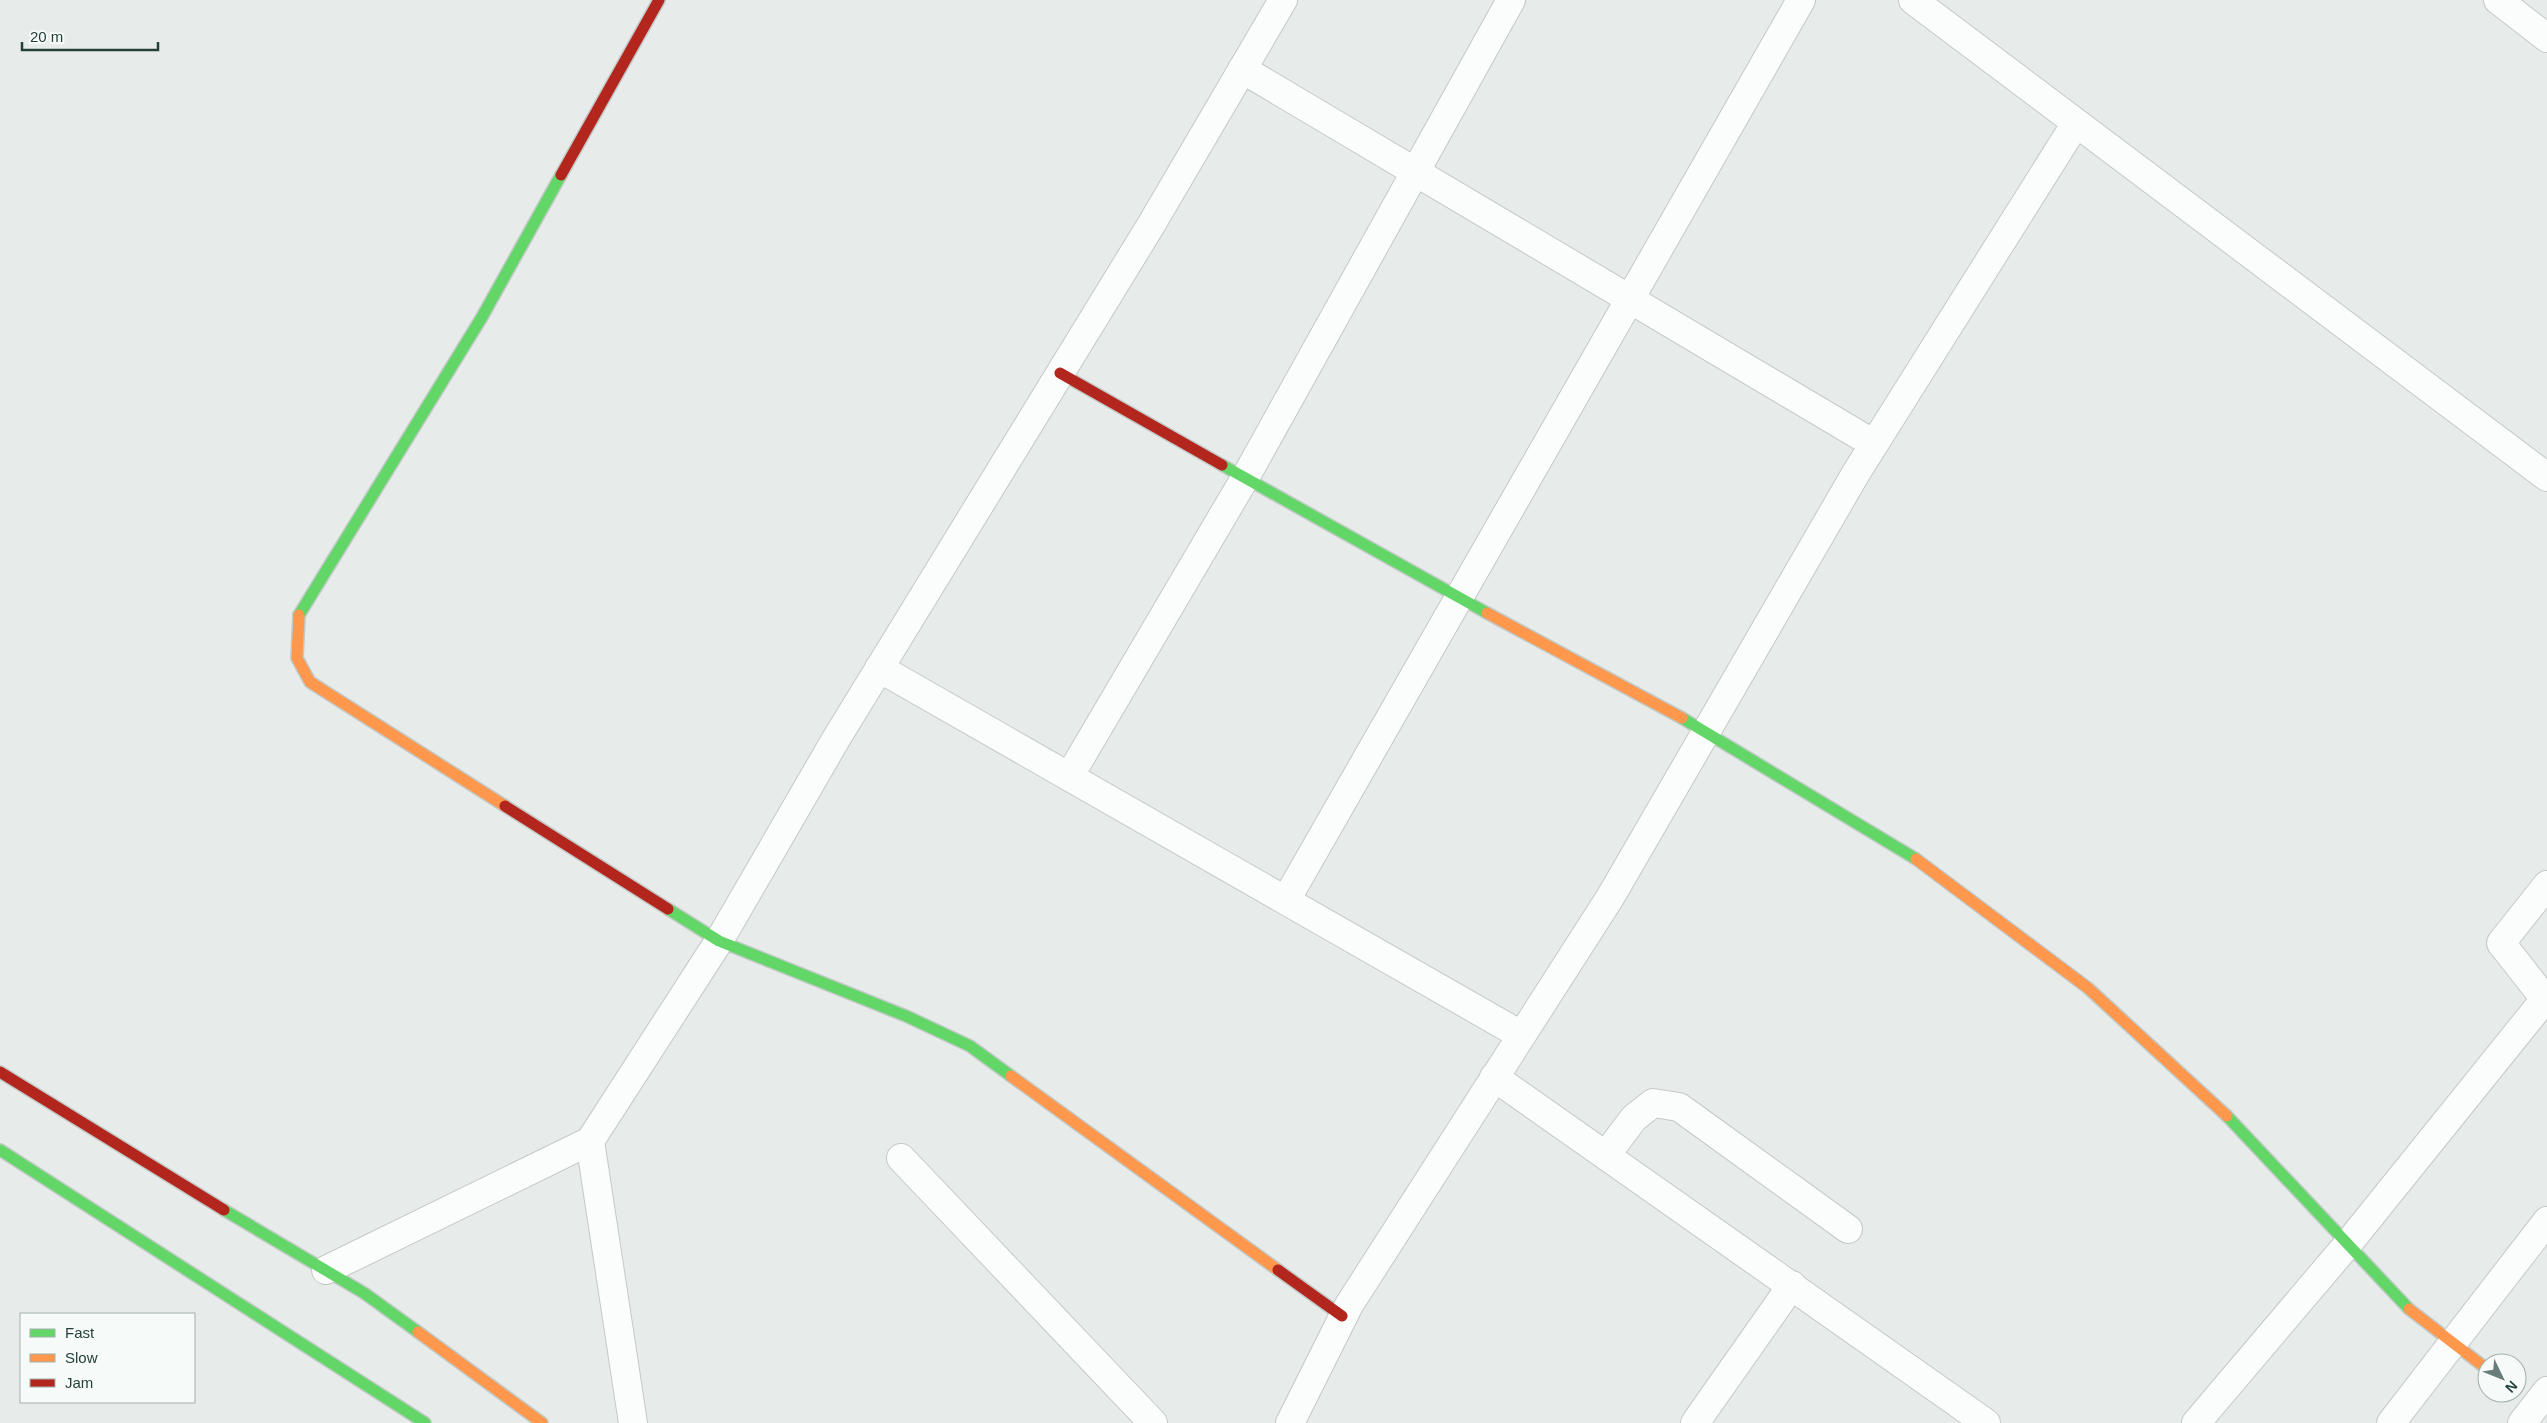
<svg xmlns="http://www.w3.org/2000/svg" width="2547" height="1423" font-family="Arial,sans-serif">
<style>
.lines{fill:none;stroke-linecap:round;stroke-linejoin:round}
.street-casing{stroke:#c4c9c7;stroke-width:30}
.fast-casing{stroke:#c2cac7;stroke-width:14}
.slow-casing{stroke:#c2cac7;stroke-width:14}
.jam-casing{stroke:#c2cac7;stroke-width:14}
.street{stroke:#fbfcfc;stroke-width:28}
.fast{stroke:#63d668;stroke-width:11}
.slow{stroke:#ff974d;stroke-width:11}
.jam{stroke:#b3261e;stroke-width:11}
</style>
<rect width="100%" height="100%" fill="#e7ecea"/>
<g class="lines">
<g class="street-casing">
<path id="street" d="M1913,0L2547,477
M2498,0L2547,38
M1242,69L1874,444
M879,668L1521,1035
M1069,777L1245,478L1511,0
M1286,900C1460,601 1628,299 1801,0
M1494,1077L1986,1423
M590,1141L633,1423
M1606,1155L1634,1118L1653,1103L1679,1107L1848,1229
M901,1158L1153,1423
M326,1270L590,1141L719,941L836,739L1151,225L1283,0
M1290,1423L1349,1305L1611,896L1856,473L2076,123
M1695,1423L1792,1285
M2196,1423L2347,1245L2545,999L2501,943L2547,885
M2391,1423L2547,1221
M2522,1423L2547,1391"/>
</g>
<g class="fast-casing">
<path id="fast" d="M1222,465L1487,613
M299,615L482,317L561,175
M1682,718L1916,859
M668,909L719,941L906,1016L970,1046L1011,1076
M2227,1116L2409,1309
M0,1150L425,1423
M224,1210L364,1293L418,1332"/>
</g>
<g class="slow-casing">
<path id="slow" d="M1487,613L1682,718
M299,615L297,658L310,682L505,806
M1916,859L2088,988L2227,1116
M1011,1076L1278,1270
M2409,1309L2487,1369
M418,1332L542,1423"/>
</g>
<g class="jam-casing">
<path id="jam" d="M561,175L659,0
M1060,373L1222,465
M505,806L668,909
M0,1072L224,1210
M1278,1270L1342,1316"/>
</g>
<use href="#street" class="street"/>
<use href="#fast" class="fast"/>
<use href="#slow" class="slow"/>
<use href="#jam" class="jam"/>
</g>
<rect x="20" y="1313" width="175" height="90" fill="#f6faf8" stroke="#a2b0ac"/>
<rect x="30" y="1329" width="25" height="8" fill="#63d668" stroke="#a2b0ac"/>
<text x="65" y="1338" font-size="15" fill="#24403b">Fast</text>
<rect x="30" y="1354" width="25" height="8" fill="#ff974d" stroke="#a2b0ac"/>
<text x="65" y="1363" font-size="15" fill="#24403b">Slow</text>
<rect x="30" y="1379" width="25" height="8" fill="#b3261e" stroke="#a2b0ac"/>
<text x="65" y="1388" font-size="15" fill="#24403b">Jam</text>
<g transform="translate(2502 1378) rotate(133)"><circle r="24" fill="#f6faf8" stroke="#a2b0ac"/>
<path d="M0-4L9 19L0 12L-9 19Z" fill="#687c78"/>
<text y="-8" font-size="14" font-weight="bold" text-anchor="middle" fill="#24403b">N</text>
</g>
<path d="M22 42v8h136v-8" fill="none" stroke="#24403b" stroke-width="2.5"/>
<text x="30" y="42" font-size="15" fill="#24403b" stroke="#f6faf8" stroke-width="4" paint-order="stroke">20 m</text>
</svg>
